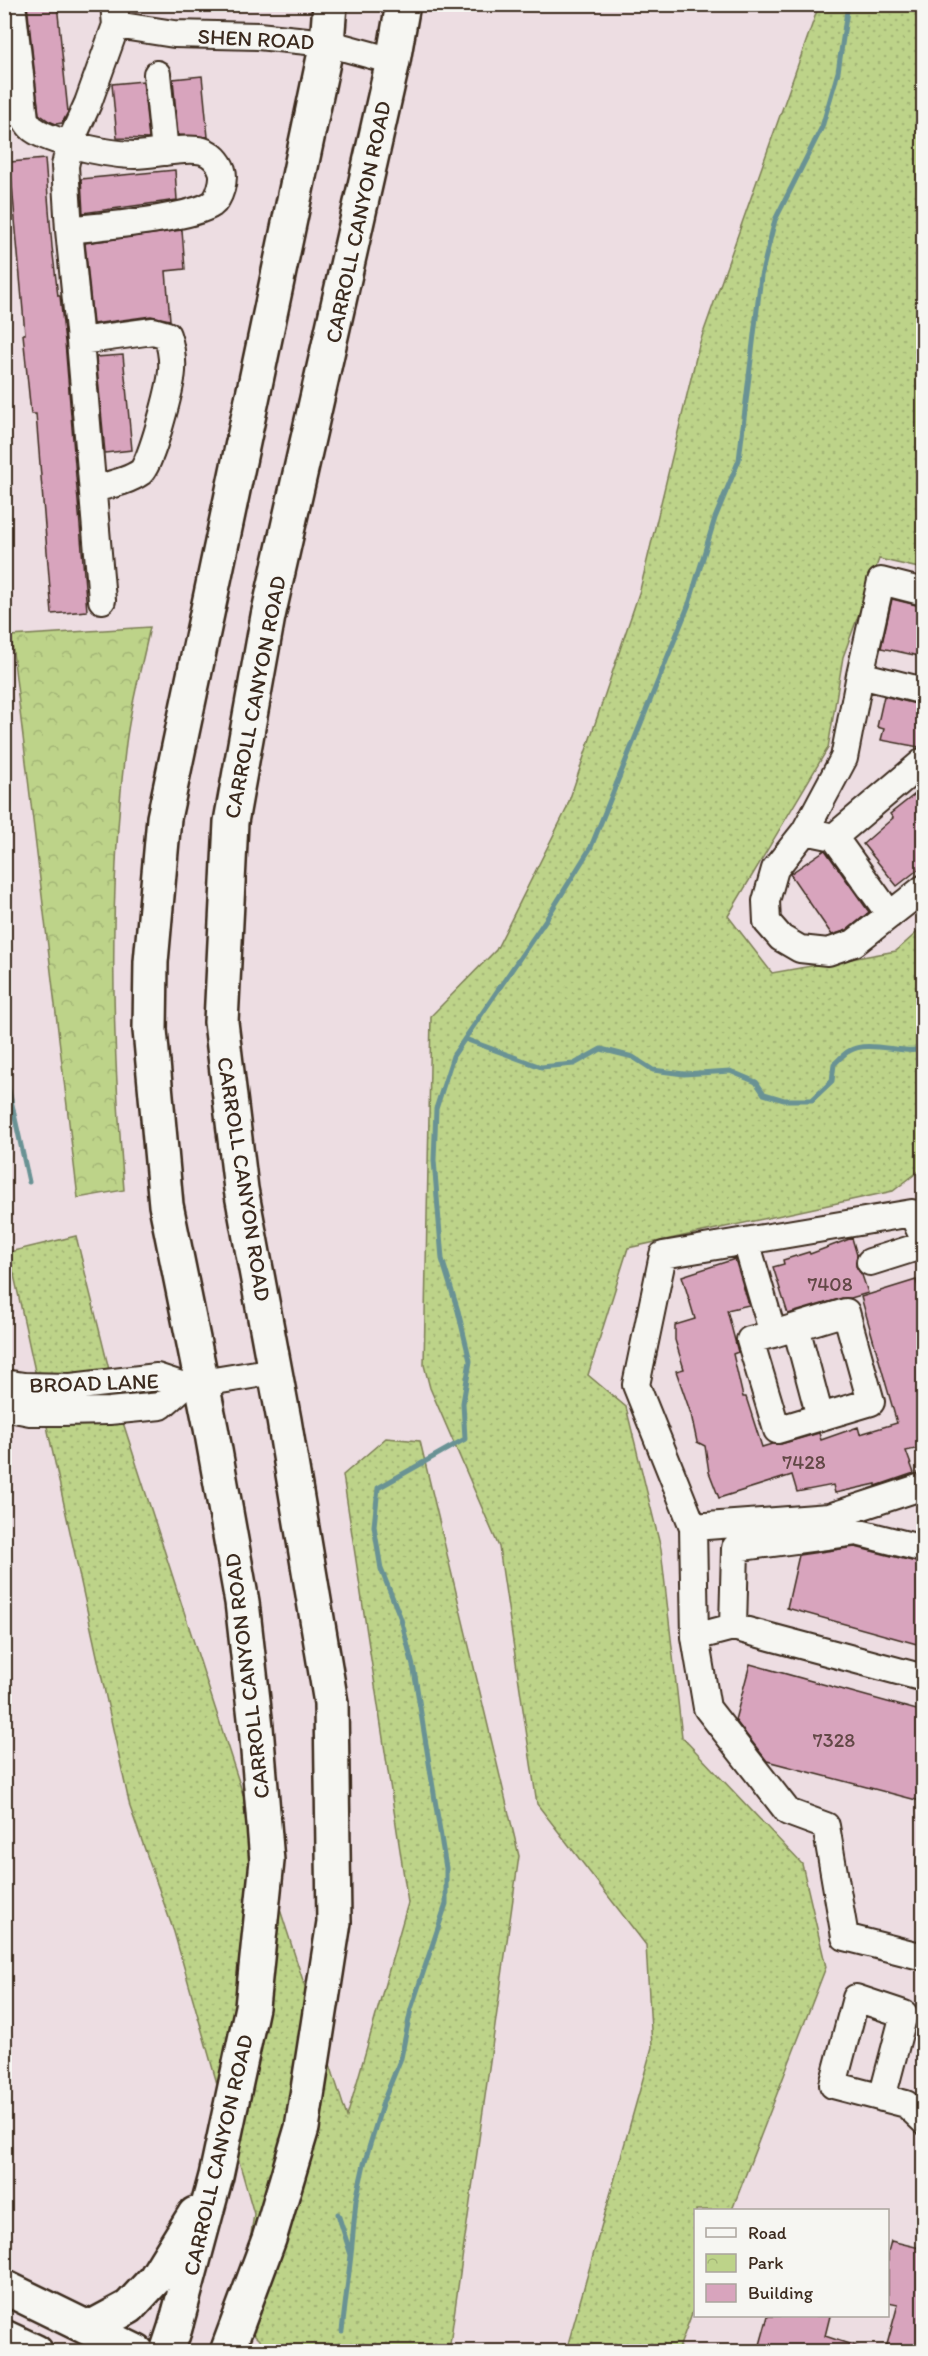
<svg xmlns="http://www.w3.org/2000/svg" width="928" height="2356" font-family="Itim,sans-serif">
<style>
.grass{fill:url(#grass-dots);stroke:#7c7e54;stroke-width:1.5}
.park{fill:url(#park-crowns);stroke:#7c7e54;stroke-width:1.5}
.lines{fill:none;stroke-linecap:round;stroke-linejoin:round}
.stream{stroke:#699294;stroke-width:5}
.building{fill:#d8a4bd;stroke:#3b2a1e;stroke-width:1.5}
.minor-casing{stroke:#3b2a1e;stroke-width:30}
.major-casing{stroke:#3b2a1e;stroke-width:38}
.minor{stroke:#f6f6f2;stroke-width:26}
.major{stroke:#f6f6f2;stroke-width:33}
.labels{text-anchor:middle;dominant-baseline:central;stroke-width:4.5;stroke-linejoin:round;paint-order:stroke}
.number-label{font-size:20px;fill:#624846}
.street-label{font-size:22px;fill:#3b2a1e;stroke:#f6f6f2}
</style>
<defs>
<pattern id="grass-dots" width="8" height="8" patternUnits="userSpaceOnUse" patternTransform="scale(1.5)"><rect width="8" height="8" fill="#bdd389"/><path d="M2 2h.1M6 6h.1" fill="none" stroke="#a3b576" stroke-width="1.8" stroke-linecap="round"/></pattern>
<pattern id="park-crowns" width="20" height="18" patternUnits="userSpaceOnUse" patternTransform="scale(1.5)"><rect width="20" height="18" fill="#bdd389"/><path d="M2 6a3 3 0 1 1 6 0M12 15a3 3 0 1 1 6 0" fill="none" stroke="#a3b576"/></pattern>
</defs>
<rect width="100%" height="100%" fill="#eddde2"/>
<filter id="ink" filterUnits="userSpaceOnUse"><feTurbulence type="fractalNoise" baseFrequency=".0167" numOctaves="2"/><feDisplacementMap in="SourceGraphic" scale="12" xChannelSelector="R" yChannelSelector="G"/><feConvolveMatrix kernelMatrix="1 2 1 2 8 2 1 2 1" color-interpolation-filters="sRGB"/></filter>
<g filter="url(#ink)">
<path class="grass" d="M819,5H923V569L879,559L843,657L828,748L728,916L772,973L896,951L923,927V1168L893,1191L628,1248L588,1375L626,1407L661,1549L682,1737L802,1864L826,1967L732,2210H696L695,2305L678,2351H566L652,2047L646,1945L537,1804L499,1547L430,1388L424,1365L431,1016L496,950L566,810L640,590L699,345Z
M76,1236L119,1410L347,2117L408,1903L343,1475L386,1438L420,1441L519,1856L449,2351H270L238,2319L254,2214L174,1932L130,1807L9,1252Z"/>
<path class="park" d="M150,627C142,665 131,704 126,743C108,891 112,1041 124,1190L78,1198L11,636Z"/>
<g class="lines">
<path class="stream" d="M465,1039L541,1067L574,1064L601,1049L633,1057L653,1070L684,1074L730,1071L756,1082L764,1094L784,1100H812L832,1081L834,1064C839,1060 843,1054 849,1051C869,1039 901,1055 924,1049
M4,1068L29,1182
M338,2214L351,2255L342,2331
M351,2255L356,2200L364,2164L383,2102L401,2058L411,2009L446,1904V1868L414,1670L401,1619L381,1569L374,1526L378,1488L465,1439L463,1403L470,1361L458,1311L442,1259L434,1160L436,1109L453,1056L547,918L591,847L689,604L715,518L739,460L761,276L775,220L822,127L838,72L848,4"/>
</g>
<path class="building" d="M27,4H57L68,112L62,123L56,124L49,121L39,114Z
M202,76L208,137L178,135L173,79Z
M143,81L149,139L117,138L112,84Z
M45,159L52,247L58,296H60L65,342L87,611L52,614L36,414H31L23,334H25L10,162Z
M175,170L177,200L83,213L81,179Z
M182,230L185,269L166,271L170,320L151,316L93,324L85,243Z
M123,355L132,450L105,453L96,357Z
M892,599L924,607V657L881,648Z
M884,696L924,706V746L919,747L881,740L884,729L877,727Z
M924,787V865L897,886L863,844L893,818L890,814Z
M825,850L869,912L847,930L832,935L790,874Z
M852,1238L857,1255L856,1266L862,1275L868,1293L851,1298H842L788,1314L773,1267L784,1264L783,1260L809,1252L810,1254Z
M735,1259L749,1305L727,1310L738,1352L733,1354L743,1397H746L762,1447L772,1444H781L819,1433L821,1440L858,1427L860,1434L897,1423L861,1297L916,1280L924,1306V1447L906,1451L914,1473L876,1486V1484L835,1493L833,1485L797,1492L792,1475L719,1498L709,1472L705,1446L697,1442L691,1414L676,1371L684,1369L675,1340V1325L695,1319L682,1276Z
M855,1547L924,1564V1646L787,1608L799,1555Z
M750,1664L924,1712V1802L767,1761L735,1720Z
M891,2241L924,2249V2331L919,2352H885L898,2304L888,2302V2252Z
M768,2316H830L825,2336L864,2349V2352H758Z"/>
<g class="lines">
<g class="minor-casing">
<path id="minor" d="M12,4L25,119C27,122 30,127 33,129C52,143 111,155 135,155C154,155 185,146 203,151C212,154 219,162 222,170C225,179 220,198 212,204C190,219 100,226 69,230L65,166L70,143L88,103L116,25L114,4
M116,25L174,34L258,36L327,43L393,61
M157,74L165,152
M69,230L80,341L102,600
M80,341L153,331L167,335C171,347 173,358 172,371C171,387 151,464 141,472C127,482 108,485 93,489
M924,592L881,581L860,675L924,691
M924,761L834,837L805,831L775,869L766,901L767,922L781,938L800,949L828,952L854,943L924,888
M805,831L844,758L860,675
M834,837L890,915
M746,1241L773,1334L846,1312L871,1402L777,1430L750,1340L773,1334
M870,1262L924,1245
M796,1327L820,1417
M4,1383L24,1386L71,1387L157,1377L184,1386
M4,1407L30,1412H62L109,1411L161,1406L184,1386L275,1371
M924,1486L829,1517L693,1527L695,1637L733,1627L924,1678
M693,1527L636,1385L663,1255L912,1213L924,1239
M733,1627L735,1548L856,1532L924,1549
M695,1637L707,1708L788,1812L826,1826L845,1937L924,1957
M882,2098L904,2014L856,1998L833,2085L906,2104L924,2121"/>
</g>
<g class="major-casing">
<path id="major" d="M4,2287L137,2352
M90,2328L129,2307L155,2279L195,2214
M4,2337L36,2352
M167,2352L175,2328L216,2176L252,2007L267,1861L256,1727L242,1602L211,1428L166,1205L150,1030L151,962L164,818L327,43L330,4
M227,2352L269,2239L302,2128L334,1922L331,1703L284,1420L241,1189L221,1022L231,822L268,616L393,61L403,4"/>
</g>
<use href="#minor" class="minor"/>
<use href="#major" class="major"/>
</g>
</g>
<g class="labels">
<g class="number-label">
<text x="830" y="1284">7408</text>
<text x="804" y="1462">7428</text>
<text x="834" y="1740">7328</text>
</g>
<g class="street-label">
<text transform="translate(256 39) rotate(3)">SHEN ROAD</text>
<text transform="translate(358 222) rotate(-78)">CARROLL CANYON ROAD</text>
<text transform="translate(255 697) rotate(-79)">CARROLL CANYON ROAD</text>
<text transform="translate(244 1179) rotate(81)">CARROLL CANYON ROAD</text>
<text transform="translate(94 1383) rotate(-2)">BROAD LANE</text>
<text transform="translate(247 1676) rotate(-97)">CARROLL CANYON ROAD</text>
<text transform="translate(218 2155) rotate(-77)">CARROLL CANYON ROAD</text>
</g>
</g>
<rect width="928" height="2356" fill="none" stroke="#f6f6f2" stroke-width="24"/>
<rect x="12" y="12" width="904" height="2332" fill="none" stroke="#3b2a1e" stroke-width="2" filter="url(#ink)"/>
<rect x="694" y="2209" width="195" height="108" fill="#f6f6f2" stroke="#aba49d" stroke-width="1.5"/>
<rect x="706" y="2228" width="30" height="9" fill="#f6f6f2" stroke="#aba49d" stroke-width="1.5"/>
<text x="748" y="2239" font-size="18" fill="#3b2a1e">Road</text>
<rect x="706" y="2254" width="30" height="18" fill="url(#park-crowns)" stroke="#aba49d" stroke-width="1.5"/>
<text x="748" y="2269" font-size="18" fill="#3b2a1e">Park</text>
<rect x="706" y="2284" width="30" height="18" fill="#d8a4bd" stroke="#aba49d" stroke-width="1.5"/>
<text x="748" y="2299" font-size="18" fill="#3b2a1e">Building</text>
</svg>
